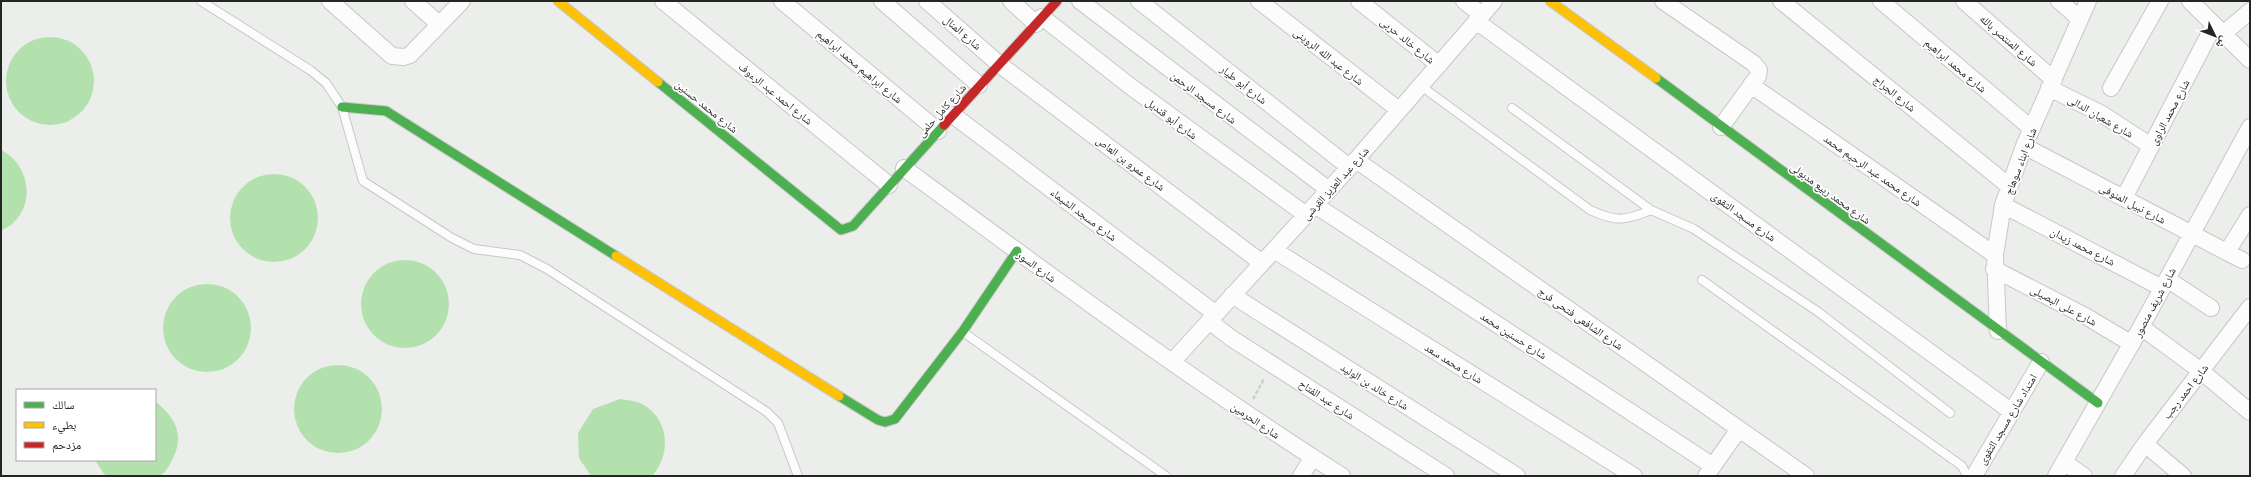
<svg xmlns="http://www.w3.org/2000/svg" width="2251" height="477" font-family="'Golos Text','Noto Naskh Arabic',sans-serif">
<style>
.water{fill:#b3e1ae}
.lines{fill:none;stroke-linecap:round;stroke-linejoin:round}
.lane-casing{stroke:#c6c8c5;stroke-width:10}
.street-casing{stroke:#c6c8c5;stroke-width:18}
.fast-casing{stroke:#c6c8c5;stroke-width:11}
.slow-casing{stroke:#c6c8c5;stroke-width:11}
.jam-casing{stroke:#c6c8c5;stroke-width:11}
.path{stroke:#cdcecd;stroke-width:2.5;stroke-dasharray:4 2;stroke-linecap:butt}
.lane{stroke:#fcfcfc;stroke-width:8}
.street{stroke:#fcfcfc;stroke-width:16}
.fast{stroke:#4caf50;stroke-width:9}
.slow{stroke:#ffc107;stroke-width:9}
.jam{stroke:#c62828;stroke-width:9}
.labels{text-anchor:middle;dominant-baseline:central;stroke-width:3.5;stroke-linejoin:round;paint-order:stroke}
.street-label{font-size:11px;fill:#242624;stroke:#fff}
</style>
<rect width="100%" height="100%" fill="#eceeeb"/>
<path class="water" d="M6 81a44 44 0 1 1 88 0a44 44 0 1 1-88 0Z
M1,150C28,163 36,201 14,222C11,226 5,228 1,231Z
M230 218a44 44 0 1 1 88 0a44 44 0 1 1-88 0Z
M361 304a44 44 0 1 1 88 0a44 44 0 1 1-88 0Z
M163 328a44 44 0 1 1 88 0a44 44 0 1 1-88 0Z
M294 409a44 44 0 1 1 88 0a44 44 0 1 1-88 0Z
M620,399C627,400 636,401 642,404C669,418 672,454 652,476H591L579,458L578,433L593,409Z
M155,401C177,419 186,437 170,464C167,469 164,475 158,476C142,477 124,476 108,476L104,474L95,460H155Z"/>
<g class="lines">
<g class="lane-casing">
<path id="lane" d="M201,1L310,70L326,83L342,107L363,181L452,238L474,249L520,255L547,269L767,412L778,423L798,476
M1421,86L1590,210C1616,222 1625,221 1651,210
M1512,108L1651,210L1694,229L1817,311L1950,413
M1702,280L1962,466L1967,476
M963,332L1166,476"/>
</g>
<g class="street-casing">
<path id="street" d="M330,1L392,56L404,57L410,55L462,1
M413,1L439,24
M663,1L889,185
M782,1L938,131
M882,1L979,85
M927,1L999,64L1262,263
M1011,1L1036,24
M1080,1L1329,190
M1139,1L1349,167
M1259,1L1399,110
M1359,1L1439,65
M1464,1L1482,15
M1663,1L1753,63L1759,70L1758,76L1721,127
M1781,1L2009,186
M1881,1L2032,129
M1964,1L2054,80
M2059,1L2080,19
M2190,1L2250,60
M1042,17L1130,86L1306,215
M1476,21L2012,412
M2223,34L2250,11
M1751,85L1995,255
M2049,88L2102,114L2151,146
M2111,88L2160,1
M953,115L1216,314
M2024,146L2242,260
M1356,160L1806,476
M904,168C1048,274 1191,380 1342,476
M2124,198L2214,25
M1315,205L1713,466
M2003,205L2162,288
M1274,250L1634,476
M2227,252L2250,215
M1994,269L2087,317L2132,344
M2167,279L2211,308
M1232,295L1517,476
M1209,321L1231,338L1446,476
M2141,327L2201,371L2250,412
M1998,331L1995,255L2003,205L2024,146L2088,1
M1172,362L1356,160L1494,1
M2145,444L2183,476
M2064,462L2084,476
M1301,476L1313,457
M1706,476L1739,429
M1974,476L2041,362
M2056,476L2141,327L2250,127
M2123,476L2145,444L2250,307"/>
</g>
<g class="fast-casing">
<path id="fast" d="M1656,78L2098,403
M658,82L841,230L853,226L944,125
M342,107L386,111L616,256
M839,396L878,420L885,422L895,419L963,331L1017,251"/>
</g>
<g class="slow-casing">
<path id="slow" d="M558,1L658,82
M1550,1L1656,78
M616,256L839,396"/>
</g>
<g class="jam-casing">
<path id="jam" d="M944,125L1057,1"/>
</g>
<path class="path" d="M1253,399L1264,379"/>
<use href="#lane" class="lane"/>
<use href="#street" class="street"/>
<use href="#fast" class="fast"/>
<use href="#slow" class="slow"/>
<use href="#jam" class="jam"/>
</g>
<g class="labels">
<g class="street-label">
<text transform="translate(963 32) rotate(41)">شارع المنال</text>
<text transform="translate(1408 40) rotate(39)">شارع خالد حربى</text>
<text transform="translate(2009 40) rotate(41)">شارع المنتصر بالله</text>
<text transform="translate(1329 56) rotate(38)">شارع عبد الله الروينى</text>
<text transform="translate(1956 65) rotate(40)">شارع محمد ابراهيم</text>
<text transform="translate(860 66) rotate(40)">شارع ابراهيم محمد ابراهيم</text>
<text transform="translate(1244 84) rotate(38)">شارع أبو طيار</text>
<text transform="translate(776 93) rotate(39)">شارع احمد عبد الرءوف</text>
<text transform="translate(1895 93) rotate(39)">شارع الجراج</text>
<text transform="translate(1204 97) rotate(37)">شارع مسجد الرحمن</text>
<text transform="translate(707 106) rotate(39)">شارع محمد حسنين</text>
<text transform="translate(941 110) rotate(-48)">شارع كامل حلمى</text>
<text transform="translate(2169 112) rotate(-62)">شارع محمد الراوى</text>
<text transform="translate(2101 116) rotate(30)">شارع شعبان الدالى</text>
<text transform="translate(1172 118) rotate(37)">شارع أبو قنديل</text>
<text transform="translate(2020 161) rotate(-69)">شارع ابناء سوهاج</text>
<text transform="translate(1131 163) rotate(37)">شارع عمرو بن العاص</text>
<text transform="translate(1873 170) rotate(35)">شارع محمد عبد الرحيم محمد</text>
<text transform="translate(1335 183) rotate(-48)">شارع عبد العزيز القرشى</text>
<text transform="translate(1831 193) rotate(36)">شارع محمد ربيع مدبولى</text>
<text transform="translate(2133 203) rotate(28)">شارع نبيل المنوفى</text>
<text transform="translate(1084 214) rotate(37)">شارع مسجد الشيماء</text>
<text transform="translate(1744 216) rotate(36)">شارع مسجد التقوى</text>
<text transform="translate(2083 246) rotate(27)">شارع محمد زيدان</text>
<text transform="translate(1037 266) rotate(36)">شارع السور</text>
<text transform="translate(2154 302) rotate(-62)">شارع شريف منصور</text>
<text transform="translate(2064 305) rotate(28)">شارع على البصيلى</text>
<text transform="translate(1581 318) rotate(35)">شارع الشافعى فتحى فرج</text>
<text transform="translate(1514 335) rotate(33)">شارع حسنين محمد</text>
<text transform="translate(1454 363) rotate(32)">شارع محمد سعد</text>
<text transform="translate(1375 386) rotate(32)">شارع خالد بن الوليد</text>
<text transform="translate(2185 391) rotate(-52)">شارع احمد رجب</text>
<text transform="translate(1327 399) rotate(33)">شارع عبد الفتاح</text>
<text transform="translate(2007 419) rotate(-59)">امتداد شارع مسجد التقوى</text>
<text transform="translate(1256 420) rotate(34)">شارع الحرمين</text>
</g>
</g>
<rect width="2251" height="477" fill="none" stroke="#242624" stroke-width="4"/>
<rect x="16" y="389" width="140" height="72" fill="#ffffff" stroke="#a7a8a7"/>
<rect x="24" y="402" width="20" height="6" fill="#4caf50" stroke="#a7a8a7"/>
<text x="52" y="409" font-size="12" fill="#242624">سالك</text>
<rect x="24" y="422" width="20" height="6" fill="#ffc107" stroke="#a7a8a7"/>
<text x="52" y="429" font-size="12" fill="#242624">بطيء</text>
<rect x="24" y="442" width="20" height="6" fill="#c62828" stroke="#a7a8a7"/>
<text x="52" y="449" font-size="12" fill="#242624">مزدحم</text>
<g transform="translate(2215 36) rotate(133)" stroke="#ffffff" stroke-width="3" paint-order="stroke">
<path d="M0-3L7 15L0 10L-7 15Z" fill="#242624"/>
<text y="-6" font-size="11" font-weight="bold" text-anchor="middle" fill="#242624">ش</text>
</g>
</svg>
